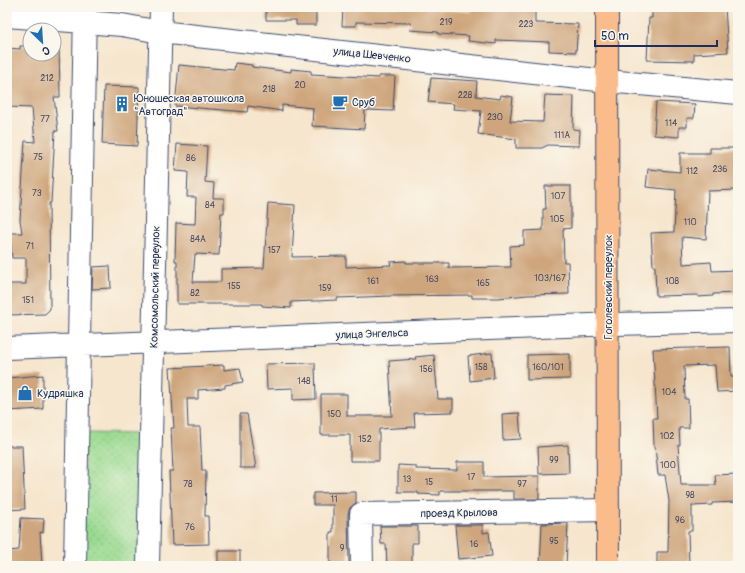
<svg xmlns="http://www.w3.org/2000/svg" width="745" height="573" font-family="Pangolin,sans-serif">
<style>
.park{fill:url(#park-dots);stroke:#5a8477}
.building{fill:#cea57b}
.lines{fill:none;stroke-linecap:round;stroke-linejoin:round}
.minor-casing{stroke:#3c4a6f;stroke-width:24}
.major-casing{stroke:#3c4a6f;stroke-width:24}
.minor{stroke:#fff;stroke-width:22}
.major{stroke:#f9bc8a;stroke-width:22}
.labels{text-anchor:middle;dominant-baseline:central;stroke-width:3;stroke-linejoin:round;paint-order:stroke}
.number-label{font-size:9px;fill:#484c65}
.street-label{font-size:11px;fill:#1b2f5e;stroke:#fbf7ec}
.poi-label{font-size:11px;fill:#1b2f5e;stroke:#fbf7ec;text-anchor:start}
</style>
<defs>
<pattern id="park-dots" width="8" height="8" patternUnits="userSpaceOnUse"><rect width="8" height="8" fill="#9ada90"/><path d="M2 2h.1M6 6h.1" fill="none" stroke="#84bb7f" stroke-width="1.8" stroke-linecap="round"/></pattern>
</defs>
<rect width="100%" height="100%" fill="#fbf7ec"/>
<filter id="ink" filterUnits="userSpaceOnUse"><feTurbulence type="fractalNoise" baseFrequency=".025" numOctaves="2"/><feDisplacementMap in="SourceGraphic" scale="8" xChannelSelector="R" yChannelSelector="G"/><feConvolveMatrix kernelMatrix="1 2 1 2 8 2 1 2 1" color-interpolation-filters="sRGB"/></filter>
<filter id="wash" filterUnits="userSpaceOnUse"><feTurbulence type="fractalNoise" baseFrequency=".012" numOctaves="4" result="noise"/><feDisplacementMap in="SourceGraphic" scale="16" xChannelSelector="R" yChannelSelector="G"/><feGaussianBlur stdDeviation="0.9" result="paint"/><feColorMatrix in="noise" values="0 0 0 0 0 0 0 0 0 0 0 0 0 0 0 0 0 1.4 0 .05"/><feComposite in="paint" operator="in"/></filter>
<g filter="url(#wash)">
<rect width="100%" height="100%" fill="#f6e6ce"/>
<path class="park" d="M85,433L147,434L144,566H82Z"/>
<g id="blocks">
<path class="building" d="M266,7H316V25H296V20H266Z
M343,7H426V8L471,12V7H535V23L578,24L576,52L549,51V42L496,40V44L468,41L469,36L438,34V32L410,30L411,23L356,22V26H342Z
M652,7H725L728,52L694,54V61L647,60L649,18H652Z
M54,45H59L60,97H54L58,131H55L51,203H49L50,309L45,314L8,315L7,284H26V258H12L10,233H22L20,220L25,141L35,142L32,108L7,107V48L20,49V46H30V54H54Z
M235,63L252,65V67L291,72V69L311,71V74L379,78V76H395L393,111L365,110L364,129L312,126L313,108L282,105V111L248,106L247,112L175,106L179,65L234,70Z
M431,78L477,81L476,96L500,99L501,95L513,97L510,121L543,122L545,95L574,96L573,129L580,130L579,146L548,145L542,148H516V139L478,134L481,111L453,109L454,104L428,102Z
M104,86L139,87L137,146L102,144Z
M656,102L695,104L694,118H687V127H679V137L654,135Z
M177,144L207,146L205,182L214,183L213,198H224V213H221L219,255L195,254L193,282H221V269L264,268L268,203L295,205L292,257L346,256V267L391,265L390,262L406,261V263H449V268L511,267L510,246L524,245V231L543,230V209H546L545,186H571V228L563,229L564,262H568L569,294L527,295L499,298H472V295L391,296L337,298V300L291,302V308L262,306V304H177V261H175L176,223L195,224L196,197H187L188,172L175,171Z
M710,148H738V190L708,191L706,239L682,237L683,264L711,262L712,271L738,270V293L713,294V296L698,297V295L656,296L655,266H653L651,233L674,232L676,190L646,187L648,169L680,172V153H710Z
M110,266L111,288L92,289L93,267Z
M730,347L731,377H738V391L717,392L715,365L684,366L685,399H688L689,428H679L680,445H678L681,485H716L715,475L738,474V502L712,503V505L692,506V531H688L689,566H657V552H668L669,501L665,475H658L655,446H654L653,418H657L653,349Z
M492,353L494,378L470,381L468,356Z
M570,354V379L527,380V355Z
M434,355L438,399H453V412L414,413L415,427L379,429V461H350V435H321V394H347V416H392L389,361L416,359L415,357Z
M315,363L316,399L293,400V388L267,389L266,364Z
M224,365V370L240,368L243,382L225,385V388L198,390V399H187L188,427H200L202,471H206L205,516H208L209,544L172,545L169,471H173L171,428H174L170,368Z
M43,375V409L7,411V378Z
M519,413L521,439L503,440L502,414Z
M240,414H247L256,468H240Z
M568,445L569,473L539,474L538,447Z
M7,446H22L25,509L7,510Z
M457,462H484V477L539,476V499H514V491H440V495L418,494V492H398V465L416,466V469L457,470Z
M356,492V503L350,508L348,514L349,564H330V532H333V505H313V493Z
M21,518L44,519L43,533L40,532L42,566H7V551L19,550Z
M568,523L566,566H540L542,524Z
M455,525H483V533L489,532L492,556L458,559Z
M380,526H418V543H412V566H387L386,544H381Z
M218,551H240V566H218Z"/>
</g>
</g>
<g filter="url(#ink)">
<use href="#blocks" fill-opacity="0" stroke="#3c4a6f" stroke-width="1"/>
<g class="lines">
<g class="minor-casing">
<path id="minor" d="M7,16L122,25L160,32L607,81L738,93
M7,348L615,324L738,321
M75,566L85,8
M148,566L161,7
M362,566L361,514L608,510"/>
</g>
<g class="major-casing">
<path id="major" d="M607,7L608,566"/>
</g>
<use href="#minor" class="minor"/>
<use href="#major" class="major"/>
</g>
</g>
<defs>
<g id="cafe-bare" transform="scale(1.2)"><path d="M-5.5-4.5H6V0H3Q3 3.5 0 3.5H-2.5Q-5.5 3.5-5.5 0ZM3-3.2v2h1.7v-2ZM-6 4.5H4V6H-6Z" fill="#1f6fb2" stroke="#fbf7ec" stroke-width="2.5" paint-order="stroke"/></g>
<g id="building-bare" transform="scale(1.2)"><path d="M-4-6H4V6H1V3H-1V6H-4ZM-2.5-4.3h1.7v1.8h-1.7ZM.8-4.3h1.7v1.8H.8ZM-2.5-1h1.7V.8h-1.7ZM.8-1h1.7V.8H.8Z" fill="#1f6fb2" stroke="#fbf7ec" stroke-width="2.5" paint-order="stroke"/></g>
<g id="shop-bare" transform="scale(1.2)"><path d="M-5-2.5h2.3a2.7 3.5 0 0 1 5.4 0H5L5.5 6h-11ZM-1.5-2.5h3a1.5 2.3 0 0 0-3 0Z" fill="#1f6fb2" stroke="#fbf7ec" stroke-width="2.5" paint-order="stroke"/></g>
</defs>
<g fill-rule="evenodd">
<use href="#cafe-bare" x="340" y="102"/>
<use href="#building-bare" x="122" y="104"/>
<use href="#shop-bare" x="25" y="393"/>
</g>
<g class="labels">
<g class="number-label">
<text x="446" y="22">219</text>
<text x="526" y="24">223</text>
<text x="47" y="78">212</text>
<text x="300" y="85">20</text>
<text x="269" y="89">218</text>
<text x="465" y="95">228</text>
<text x="495" y="117">230</text>
<text x="45" y="119">77</text>
<text x="671" y="123">114</text>
<text x="562" y="135">111А</text>
<text x="38" y="157">75</text>
<text x="191" y="158">86</text>
<text x="720" y="169">236</text>
<text x="692" y="171">112</text>
<text x="37" y="193">73</text>
<text x="558" y="196">107</text>
<text x="210" y="205">84</text>
<text x="557" y="219">105</text>
<text x="690" y="222">110</text>
<text x="198" y="239">84А</text>
<text x="30" y="246">71</text>
<text x="274" y="250">157</text>
<text x="550" y="278">103/167</text>
<text x="432" y="279">163</text>
<text x="373" y="281">161</text>
<text x="672" y="281">108</text>
<text x="483" y="283">165</text>
<text x="234" y="286">155</text>
<text x="325" y="288">159</text>
<text x="195" y="293">82</text>
<text x="28" y="300">151</text>
<text x="481" y="367">158</text>
<text x="548" y="367">160/101</text>
<text x="426" y="369">156</text>
<text x="304" y="381">148</text>
<text x="669" y="392">104</text>
<text x="334" y="414">150</text>
<text x="667" y="436">102</text>
<text x="365" y="439">152</text>
<text x="554" y="460">99</text>
<text x="668" y="465">100</text>
<text x="471" y="477">17</text>
<text x="407" y="479">13</text>
<text x="429" y="482">15</text>
<text x="188" y="484">78</text>
<text x="522" y="484">97</text>
<text x="690" y="495">98</text>
<text x="334" y="499">11</text>
<text x="680" y="520">96</text>
<text x="190" y="527">76</text>
<text x="554" y="541">95</text>
<text x="474" y="544">16</text>
<text x="342" y="548">9</text>
</g>
<g class="street-label">
<text transform="translate(372 55) rotate(6)">улица Шевченко</text>
<text transform="translate(155 287) rotate(-89)">Комсомольский переулок</text>
<text transform="translate(608 287) rotate(-90)">Гоголевский переулок</text>
<text transform="translate(372 334) rotate(-2)">улица Энгельса</text>
<text transform="translate(459 513) rotate(-1)">проезд Крылова</text>
</g>
<g class="poi-label">
<text x="134" y="98">Юношеская автошкола<tspan x="134" dy="13">"Автоград"</tspan></text>
<text x="352" y="102">Сруб</text>
<text x="37" y="393">Кудряшка</text>
</g>
</g>
<rect width="745" height="573" fill="none" stroke="#fbf7ec" stroke-width="24"/>
<g transform="translate(42 42) rotate(155)"><circle r="19" fill="#fbf7ec" stroke="#a1a7b3"/>
<path d="M0-3L7 15L0 10L-7 15Z" fill="#1f6fb2"/>
<text y="-6" font-size="11" font-weight="bold" text-anchor="middle" fill="#1b2f5e">С</text>
</g>
<path d="M595 40v6h122v-6" fill="none" stroke="#1b2f5e" stroke-width="2"/>
<text x="601" y="40" font-size="12" fill="#1b2f5e" stroke="#fbf7ec" stroke-width="3" paint-order="stroke">50 m</text>
</svg>
